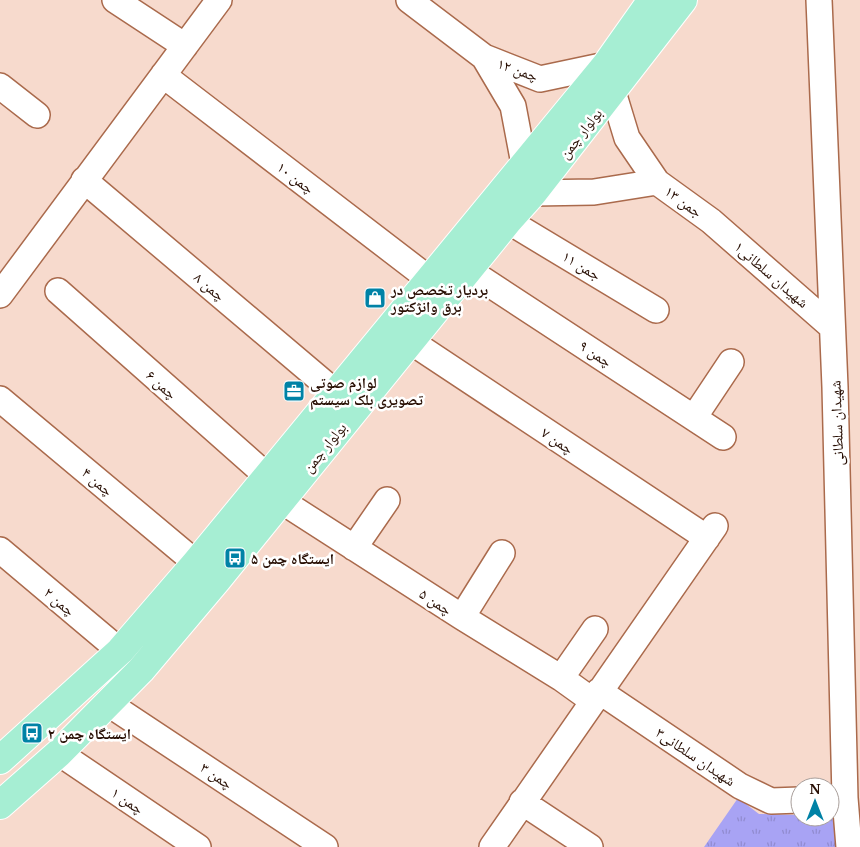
<svg xmlns="http://www.w3.org/2000/svg" width="860" height="847" font-family="'Noto Serif','Noto Naskh Arabic',serif">
<style>
.grass{fill:url(#grass-tufts)}
.lines{fill:none;stroke-linecap:round;stroke-linejoin:round}
.minor-casing{stroke:#aa6a4c;stroke-width:28}
.major-casing{stroke:#fff;stroke-width:30}
.minor{stroke:#fff;stroke-width:25}
.major{stroke:#a6eed3;stroke-width:28}
.labels{text-anchor:middle;dominant-baseline:central;stroke-width:5;stroke-linejoin:round;paint-order:stroke}
.street-label{font-size:15px;fill:#280f04;stroke:#fff}
.poi-label{font-size:15px;font-weight:bold;fill:#280f04;stroke:#fff;text-anchor:start}
</style>
<defs>
<pattern id="grass-tufts" width="24" height="20" patternUnits="userSpaceOnUse" patternTransform="scale(1.25)"><rect width="24" height="20" fill="#a8a3f4"/><path d="M3 7l-1-3M5 7V3M7 7l1-3M15 17l-1-3M17 17v-4M19 17l1-3" fill="none" stroke="#918bd0"/></pattern>
</defs>
<rect width="100%" height="100%" fill="#f7dacd"/>
<path class="grass" d="M738,798L759,814L800,815V817L841,816L840,847H704Z"/>
<g class="lines">
<g class="minor-casing">
<path id="minor" d="M115,0L185,46
M409,0L484,57L540,79L606,65
M819,0L835,387L845,798L849,847
M484,57L513,106L524,164
M163,75L429,279
M0,86L37,115
M613,92L627,138L657,182L711,221L832,327
M84,180L336,393
M533,193L594,192L657,182
M508,221L656,310
M468,270L723,437
M58,291L267,476
M0,295L219,0
M410,341L707,538
M0,399L196,563
M695,416L731,362
M280,500L462,617L561,678L593,701
M354,548L387,500
M0,550L120,651
M462,617L502,553
M561,678L595,629
M599,691L740,786L771,801L800,800
M109,704L325,847
M59,753L198,847
M522,802L590,847
M492,847L715,526"/>
</g>
<g class="major-casing">
<path id="major" d="M0,760L120,651L196,563L606,65L652,0
M0,805L59,753L141,670L217,580L508,221L533,193L683,0"/>
</g>
<use href="#minor" class="minor"/>
<use href="#major" class="major"/>
</g>
<defs>
<g id="shop-square" transform="scale(1.125)"><rect x="-9" y="-9" width="18" height="18" rx="4" fill="#0082a6" stroke="#fff"/><path d="M-5-2.5h2.3a2.7 3.5 0 0 1 5.4 0H5L5.5 6h-11ZM-1.5-2.5h3a1.5 2.3 0 0 0-3 0Z" fill="#fff"/></g>
<g id="office-square" transform="scale(1.125)"><rect x="-9" y="-9" width="18" height="18" rx="4" fill="#0082a6" stroke="#fff"/><path d="M-6-3h4V-5.5h4V-3h4V5H-6ZM-1-4.5V-3h2v-1.5ZM-6 0V1H6V0Z" fill="#fff"/></g>
<g id="bus-square" transform="scale(1.125)"><rect x="-9" y="-9" width="18" height="18" rx="4" fill="#0082a6" stroke="#fff"/><path d="M-5-6H5V4H4V6H2V4H-2V6H-4V4H-5ZM-3.5-4V0h7V-4ZM-3.5 1.2v1.5H-2V1.2ZM2 1.2v1.5H3.5V1.2Z" fill="#fff"/></g>
</defs>
<g fill-rule="evenodd">
<use href="#shop-square" x="375" y="298"/>
<use href="#office-square" x="294" y="391"/>
<use href="#bus-square" x="235" y="558"/>
<use href="#bus-square" x="32" y="733"/>
</g>
<g class="labels">
<g class="street-label">
<text transform="translate(518 69) rotate(19)">چمن ۱۲</text>
<text transform="translate(580 133) rotate(-52)">بولوار چمن</text>
<text transform="translate(296 177) rotate(37)">چمن ۱۰</text>
<text transform="translate(684 201) rotate(36)">جمن ۱۳</text>
<text transform="translate(582 265) rotate(31)">جمن ۱۱</text>
<text transform="translate(772 274) rotate(41)">شهیدان سلطانی۱</text>
<text transform="translate(210 286) rotate(40)">چمن ۸</text>
<text transform="translate(596 353) rotate(33)">چمن ۹</text>
<text transform="translate(162 384) rotate(42)">چمن ۶</text>
<text transform="translate(836 423) rotate(-92)">شهیدان سلطانی</text>
<text transform="translate(558 440) rotate(34)">چمن ۷</text>
<text transform="translate(324 447) rotate(-51)">بولوار چمن</text>
<text transform="translate(98 481) rotate(40)">چمن ۴</text>
<text transform="translate(60 601) rotate(40)">چمن ۲</text>
<text transform="translate(436 601) rotate(33)">چمن ۵</text>
<text transform="translate(696 756) rotate(34)">شهیدان سلطانی۳</text>
<text transform="translate(217 775) rotate(34)">چمن ۳</text>
<text transform="translate(128 800) rotate(34)">چمن ۱</text>
</g>
<g class="poi-label">
<text x="391" y="289">بردیار تخصص در<tspan x="391" dy="17">برق وانژکتور</tspan></text>
<text x="310" y="382">لوازم صوتی<tspan x="310" dy="17">تصویری بلک سیستم</tspan></text>
<text x="251" y="558">ایستگاه چمن ۵</text>
<text x="48" y="733">ایستگاه چمن ۲</text>
</g>
</g>
<g transform="translate(815 802)"><circle r="24" fill="#ffffff" stroke="#a99f9b"/>
<path d="M0-4L9 19L0 12L-9 19Z" fill="#0082a6"/>
<text y="-8" font-size="14" font-weight="bold" text-anchor="middle" fill="#280f04">N</text>
</g>
</svg>
